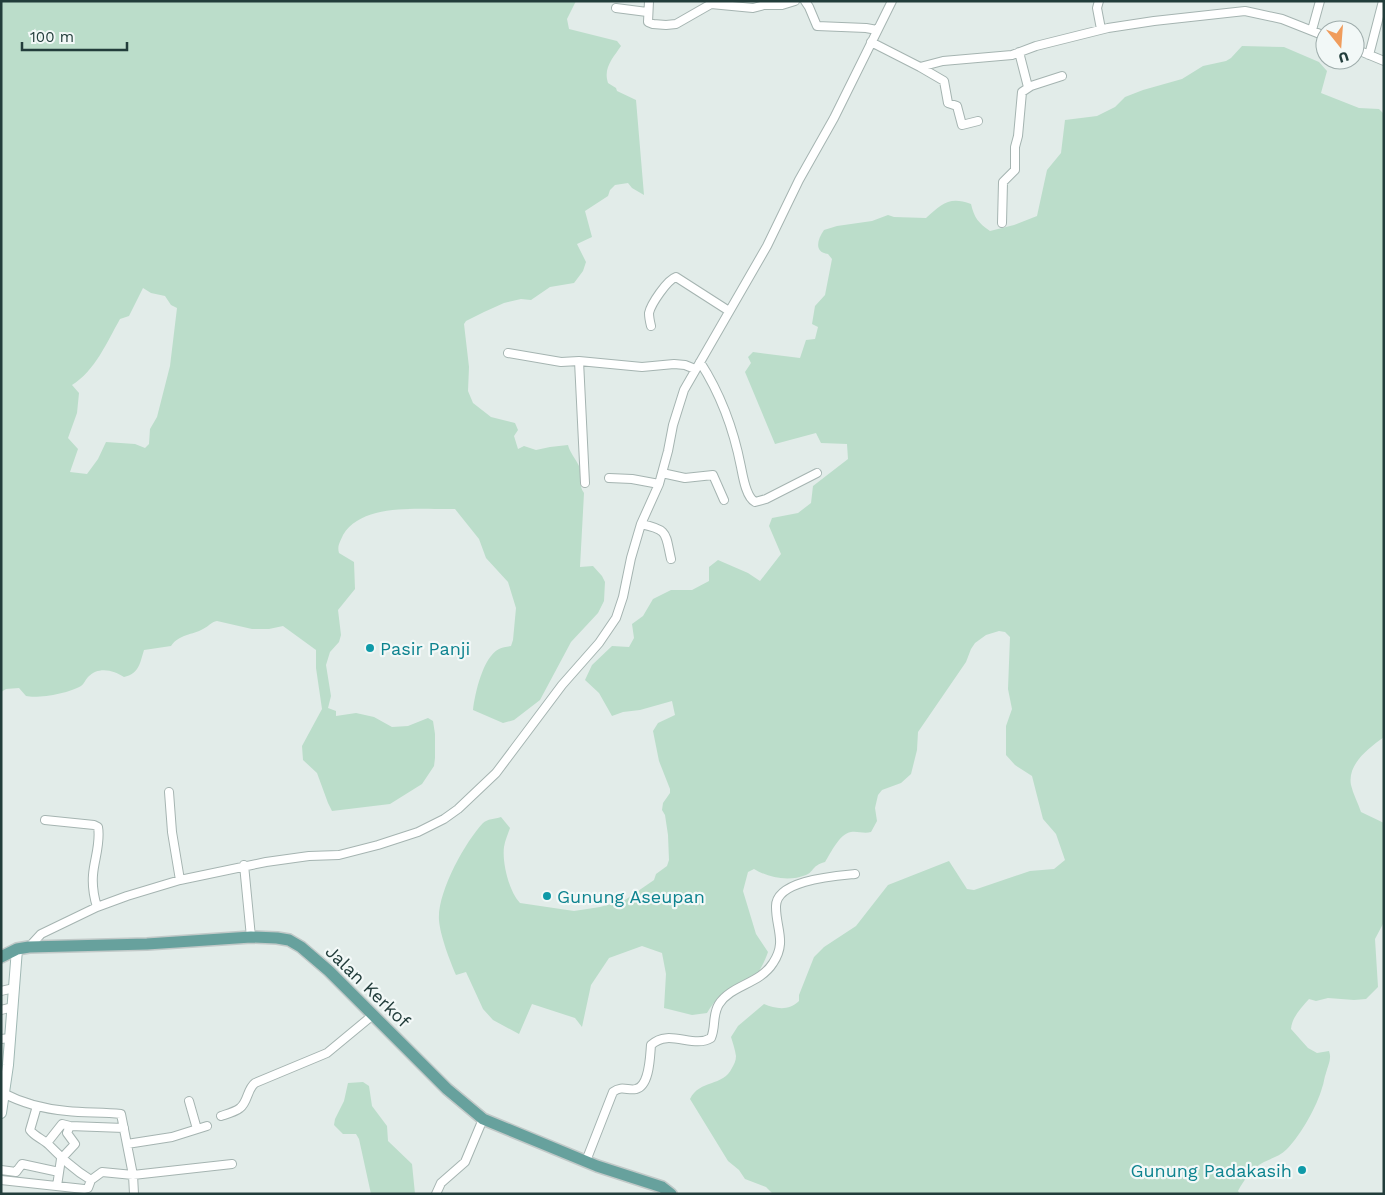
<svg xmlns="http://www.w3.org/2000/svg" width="1385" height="1195" font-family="'Work Sans',sans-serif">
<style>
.green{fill:#bbddca;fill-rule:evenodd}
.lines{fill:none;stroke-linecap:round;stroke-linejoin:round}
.street-casing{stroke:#a5b4b1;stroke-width:10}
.secondary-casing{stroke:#a0b8b4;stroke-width:12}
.primary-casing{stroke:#c1c9c8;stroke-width:14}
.street{stroke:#fff;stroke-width:8}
.secondary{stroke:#fff;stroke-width:10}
.primary{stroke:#67a19d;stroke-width:11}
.culture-dot{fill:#0f9aa8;stroke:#f2f8f7;stroke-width:2}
.labels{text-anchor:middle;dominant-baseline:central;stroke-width:4.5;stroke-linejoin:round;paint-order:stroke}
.culture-label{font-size:18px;fill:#0d838f;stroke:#f2f8f7;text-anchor:start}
.street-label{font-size:18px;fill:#223d3b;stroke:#f2f8f7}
</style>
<rect width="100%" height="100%" fill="#e2ece9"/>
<path class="green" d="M1,1H576L567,19L569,29L617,41L621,46C613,58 603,68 608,83L616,88L617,91L636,100L644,195L632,188L628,183L615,185L610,190L608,196L585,211L592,237L577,244L586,262L583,271L574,283L550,287L531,300L521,299L504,303L484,312L466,321L464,324L469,367L468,391L473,403L491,417L515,423L518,430L514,436L518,449L524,446L536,450L550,447L568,445C570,453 576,459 579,466C582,476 578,485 584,493L580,567L593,566L602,576L605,582L604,601L598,613L571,642L540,700L514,720L503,723L473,710C475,693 483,657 499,649C502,647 507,647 511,646L513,640L516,608L508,582L486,558L479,539L455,509C422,510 363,502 343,535C340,542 337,546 339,553L354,562L355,589L338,610L341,635L339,642L330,652L326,665L331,696L328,708L336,711V716L356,713L374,717L392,727L408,726L428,718L433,721L435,734V758L434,766L422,784L390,804L332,811L328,803L317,773L303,760L302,746L322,709L316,668V650L283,626L269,629H252L217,621C211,622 209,626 203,629C193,635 179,634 171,646L144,650C140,663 139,674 124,677C114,670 98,666 88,677C85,680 84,684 81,686C70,693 38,699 26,696L19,688L6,689L1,692ZM143,288L151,293L165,296L171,305L177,308L170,366L157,417L150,429L149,444L145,448L135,444L106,442L98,459L87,474L70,472L78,449L68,438L77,413L79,393L72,385C95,371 107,342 120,319L129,316Z
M1242,46L1284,47L1319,62L1327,71L1321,93L1359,108L1379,109L1384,114V737C1369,748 1347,764 1351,785C1353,794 1358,803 1361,812L1384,823V922L1375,939L1378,987L1366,999L1354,1000L1328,998L1316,1001L1309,999C1301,1008 1292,1017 1291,1029L1308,1048L1317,1053L1329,1051C1332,1059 1328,1065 1326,1073C1324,1078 1324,1083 1322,1088C1317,1106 1301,1135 1287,1149C1280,1156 1272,1158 1264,1162C1252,1168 1244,1180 1238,1191L1240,1194H773L766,1187L745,1179L739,1170L728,1161L690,1099C700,1079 723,1087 732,1068C734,1064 736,1061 736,1056C735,1050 733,1043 731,1037L738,1026L764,1004C776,1009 789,1011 799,1001V995L814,957L824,947L856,926L888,885L949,861L967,889L974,890L1030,871L1054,869L1065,860L1056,834L1043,819L1032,776L1015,765L1006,755V726L1012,709L1008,689L1010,637L1005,632L999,631L986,635L975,643L971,649L966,662L918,732L917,750L911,774L901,783L882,790L878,795L875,808L877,821L871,832C864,834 858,831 851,832C839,834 831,853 825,862C811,866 815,871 806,875C789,882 769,878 754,869L748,872L743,891L756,934L768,952C764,963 758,977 747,981C744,982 741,982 739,983C725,989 714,1001 707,1013L692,1015L664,1008L666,974L662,953L642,946L609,958L591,985L582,1027L575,1018L532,1004L519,1034L493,1020L483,1009L466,972L456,975C450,961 440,935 439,920C437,893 465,842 483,823C487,819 495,819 501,817L510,828C508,834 505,840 504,847C502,862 509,892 520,903L574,911L600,907L625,900L654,880L656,874L667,866L669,860L668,835L665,815L662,810L663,803L670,793V789L659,761L653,731L658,723L675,715L672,701L640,710L623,712L612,716L599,693L585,680L592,665L612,646L629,647L634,638L632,624L643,616L653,599L671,590H692L709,581V567L718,560L748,573L760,581L781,554L769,526L772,518L798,513L811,503L813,486L848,459L847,444L821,443L816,433L775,444L745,372L751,363L748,357L753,352L800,358L806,340L815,339L818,327L812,324L815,306L825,295L832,259L828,254C814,252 817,240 824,230L837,226L872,221L888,215L894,217L926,218C942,204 949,196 971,204C974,217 978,223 990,231L1014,225L1037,216L1047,170L1061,153L1065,120L1097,116L1115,107L1125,97L1143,90L1182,79L1203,66L1226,61L1231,58Z
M363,1082L369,1086L372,1106L387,1126L388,1141L412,1164L415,1194H371L359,1139L356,1134H343L334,1125L335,1119L344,1101L348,1083Z"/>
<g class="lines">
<g class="street-casing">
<path id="street" d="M649,1L648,22L653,24L666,25L676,24L711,4L753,8L764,5H782L795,1
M805,1L809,7L817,26L866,28L877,30
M1099,1L1097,8L1101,29
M616,8L647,12
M1312,30L1320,1
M871,42L920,67L943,61L1012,55L1036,46L1108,28L1154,21L1245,11L1282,19L1325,36
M1355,49L1384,61
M1019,52L1028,87
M1369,55L1383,1
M920,67L944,81L948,103L957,106L962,125L978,121
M1002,223L1003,182L1015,170V147L1018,136L1022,92L1031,86L1062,76
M651,326C650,322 649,318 649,313C651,304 667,280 676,277L729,311
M508,353L561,362L579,361L642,367L674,364L685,365L695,369
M579,361L585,483
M700,362C720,393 734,431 741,467C743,477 746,497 755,502L766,499L817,473
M662,473L685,478L713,475L724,500
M609,478L632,479L659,484
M641,524C669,530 665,533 671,559
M169,792L172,832L180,880
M45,820L94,825L98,827C101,843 94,860 93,875C92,887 94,897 97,907
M244,865L251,937
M29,947L41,934L97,907L127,896L180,880L266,862L309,856L339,855L378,845L418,832L444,819L458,809L496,773L562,685L599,643L616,618L623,597L631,558L641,524L659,484L668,451L673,425L684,390L767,246L799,180L834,118L892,1
M1,991L14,988
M1,1010L13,1007
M1,1039L10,1038
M3,1093C22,1103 45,1109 67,1111C85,1113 103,1112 121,1114L133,1175L134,1194
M189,1101L197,1129
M37,1106L30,1130C35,1137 43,1139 49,1145C62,1158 74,1170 91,1180
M221,1116C227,1114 235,1112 240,1108C248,1102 247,1089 255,1083L327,1053L373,1015
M47,1143L62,1124L70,1126L124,1128
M127,1144L172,1137L207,1126
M586,1161L613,1092C622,1085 628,1091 636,1089C650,1086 650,1055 651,1045C669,1028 693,1049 711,1038C716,1027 712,1015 719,1004C731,985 760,984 773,963C787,942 776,929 776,907C775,880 835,876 855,874
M1,1170L16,1172L22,1164L59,1172
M1,1180L84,1189L88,1188L91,1180L102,1172L133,1175L232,1164
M57,1186L61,1159L75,1144L67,1133L70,1126
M436,1194L441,1183L465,1162L483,1119"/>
</g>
<g class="secondary-casing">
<path id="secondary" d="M1,1113L8,1065L17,949"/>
</g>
<g class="primary-casing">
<path id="primary" d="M1,957L17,949L29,947L147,944L251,937L277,938L289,940L301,947L329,971L447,1089L483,1119L597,1166L662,1187L671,1194"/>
</g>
<use href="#street" class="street"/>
<use href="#secondary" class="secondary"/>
<use href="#primary" class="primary"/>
</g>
<g class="culture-dot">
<circle cx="370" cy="648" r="5"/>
<circle cx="547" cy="896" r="5"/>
<circle cx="1302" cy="1170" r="5"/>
</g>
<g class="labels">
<g class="culture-label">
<text x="380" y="648">Pasir Panji</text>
<text x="557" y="896">Gunung Aseupan</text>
<text x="1292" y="1170" text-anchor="end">Gunung Padakasih</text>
</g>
<g class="street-label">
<text transform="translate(368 986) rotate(44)">Jalan Kerkof</text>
</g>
</g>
<rect width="1385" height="1195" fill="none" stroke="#223d3b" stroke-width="5"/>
<g transform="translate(1340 45) rotate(163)"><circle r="24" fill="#f2f8f7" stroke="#9fadac"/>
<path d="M0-4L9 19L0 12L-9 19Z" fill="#f09c5c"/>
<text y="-8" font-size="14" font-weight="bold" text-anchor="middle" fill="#223d3b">U</text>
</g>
<path d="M22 42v8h105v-8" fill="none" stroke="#223d3b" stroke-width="2.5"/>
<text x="30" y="42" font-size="15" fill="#223d3b" stroke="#f2f8f7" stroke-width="4" paint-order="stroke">100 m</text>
</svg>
